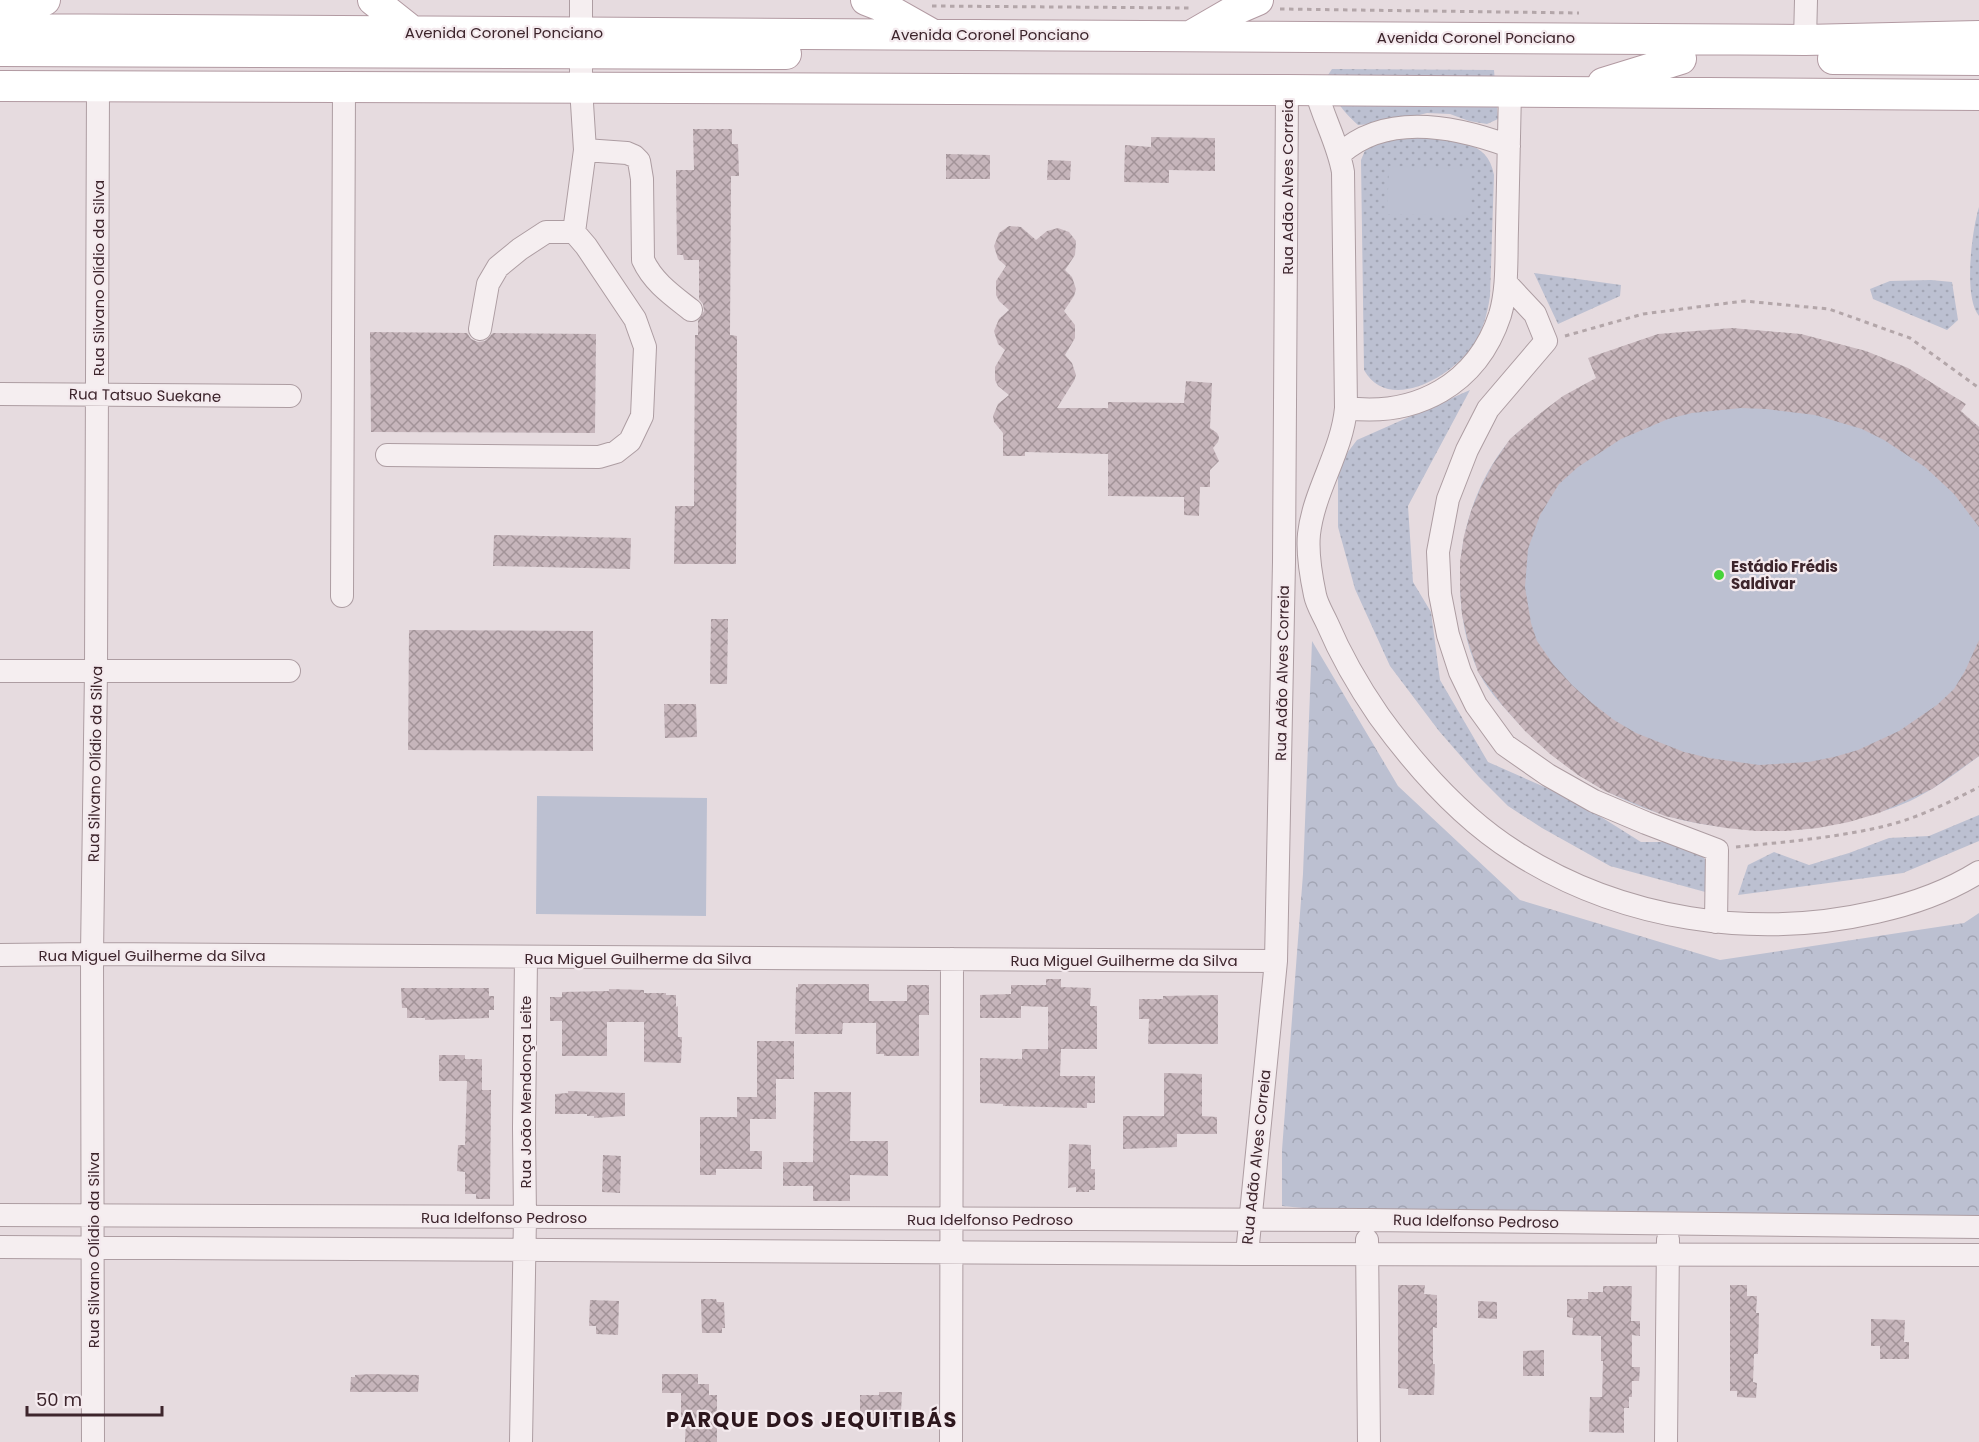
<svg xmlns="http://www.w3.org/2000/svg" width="1979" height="1442" font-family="Poppins,sans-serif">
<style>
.forest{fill:url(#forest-crowns)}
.park{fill:url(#park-dots)}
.garden{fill:#bcc0d1}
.building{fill:url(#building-cross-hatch)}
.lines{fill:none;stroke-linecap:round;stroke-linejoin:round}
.minor-casing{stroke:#ad9da2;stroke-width:24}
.major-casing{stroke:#b29aa2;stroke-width:32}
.path{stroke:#b3a6a9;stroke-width:3;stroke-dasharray:4.5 4.5;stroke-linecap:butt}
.minor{stroke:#f5eef0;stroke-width:22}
.major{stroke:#fff;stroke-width:30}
.poi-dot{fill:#47d339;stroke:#f4eaee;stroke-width:2}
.labels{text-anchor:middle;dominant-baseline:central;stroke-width:4.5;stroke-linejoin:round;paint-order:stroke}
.street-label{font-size:15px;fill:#3d252c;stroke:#f4eaee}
.poi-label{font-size:15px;font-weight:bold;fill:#3d252c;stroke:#f4eaee;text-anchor:start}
.district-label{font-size:21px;font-weight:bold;letter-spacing:1.5px;fill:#2d171d;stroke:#f4eaee}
</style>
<defs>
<pattern id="forest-crowns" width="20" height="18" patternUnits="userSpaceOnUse" patternTransform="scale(1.5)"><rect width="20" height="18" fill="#bcc0d1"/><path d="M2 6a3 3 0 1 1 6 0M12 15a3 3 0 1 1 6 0" fill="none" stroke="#a2a5b4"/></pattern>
<pattern id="park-dots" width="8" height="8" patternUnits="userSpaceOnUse" patternTransform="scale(1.5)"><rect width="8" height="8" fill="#bcc0d1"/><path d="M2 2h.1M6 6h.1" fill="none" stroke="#a2a5b4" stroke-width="1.8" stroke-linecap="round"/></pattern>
<pattern id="building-cross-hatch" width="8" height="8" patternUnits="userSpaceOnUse" patternTransform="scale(1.5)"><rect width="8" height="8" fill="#c6b5bb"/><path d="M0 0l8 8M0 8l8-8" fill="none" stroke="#a29398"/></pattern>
</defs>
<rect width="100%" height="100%" fill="#e6dbdf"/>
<path class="forest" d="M1312,641L1398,786L1520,900L1720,960L1964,923L1979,913V1219L1387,1216L1282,1206V1150L1303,874Z"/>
<path class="park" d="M1332,69L1494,70L1498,119L1487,124L1469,121L1450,114L1427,113L1387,123L1358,125C1341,109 1332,98 1328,75Z
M1426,137C1454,142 1488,139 1494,175L1490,296C1487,316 1482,335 1469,351C1446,379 1388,412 1364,370L1361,160L1366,148L1392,138Z
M1979,207V316C1963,297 1972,230 1979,207Z
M1534,273L1621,285L1620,296L1558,324Z
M1931,280L1952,282L1958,320L1947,330L1873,299L1870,289L1890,281Z
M1470,390L1408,506L1413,582L1431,612L1440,680L1488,762L1574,800L1641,842H1681L1695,849L1706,860L1709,893L1610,866L1542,828L1508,806L1479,777L1439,731L1390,666L1355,589L1338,527V465L1357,440Z
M1979,815V841L1903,873L1738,895L1748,865L1774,852L1809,865L1849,853L1889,838L1929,836Z"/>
<path class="garden" d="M1389,166L1471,169L1470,216L1387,214Z
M1620,367L1942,397L1979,427V756C1950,778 1916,803 1880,812C1872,814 1864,814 1856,815C1837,817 1818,819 1799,821C1778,823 1743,829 1723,827C1639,818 1564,776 1509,713C1498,701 1485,686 1478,671C1461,634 1457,589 1462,549C1468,510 1484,471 1509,441C1514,435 1521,430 1527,425C1555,400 1586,383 1620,367Z
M537,796L707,798L706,916L536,914Z"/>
<path class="building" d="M693,129H732V144H738L739,176H731L730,335L737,336L736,564H674L675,506H694L695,335H698V321L704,311L703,304L699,299V260H684L683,255H677L676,170H694Z
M1151,137L1215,138V171L1169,170V183L1124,182L1125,145L1151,147Z
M946,154L990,155V179H946Z
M1048,160L1071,161L1070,180H1047Z
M1009,226L1021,227L1036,240L1047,231L1058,228L1069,232L1076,241L1075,255L1065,270L1072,277L1076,289L1074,296L1064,311L1075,325V338L1065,355L1072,363L1076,375L1074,381L1057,408H1108V402L1184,403L1186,381L1212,383L1210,428L1217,433L1219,437L1218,442L1213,448L1219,461L1210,470V487H1200L1199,516L1184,515V497L1108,496V454L1025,452V456H1003V433L994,422L993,416L998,404L1009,395L998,386L995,380V367L1005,350L998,344L994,331L999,319L1009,310L999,301L996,295V281L1006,266L998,259L994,246L999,233Z
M1732,328L1801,334L1866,351L1908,368L1966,404L1961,411L1979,427V527L1954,494L1925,467L1884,440L1862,429L1815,415L1766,409L1741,408L1692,413L1668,419L1621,439L1578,467L1559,484L1540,515L1528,549L1525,587L1531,623L1537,641L1553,664L1572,685L1592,703L1614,720L1636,733L1684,752L1709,758L1759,765L1809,762L1834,757L1858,750L1899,731L1937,705L1954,689L1965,671L1979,640V756L1932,789L1879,813L1849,822L1818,828L1787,831H1756L1726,828L1696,823L1665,816L1605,791L1578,775L1550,754L1525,731L1502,705L1478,672L1468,641L1462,615L1460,589V562L1464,536L1471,511L1481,487L1493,464L1510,439L1538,415L1563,396L1596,378L1588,358L1658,334Z
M370,332L467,333L471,339L478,342L485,341L493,333L596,334L595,433L371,432Z
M494,535L631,538L630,569L493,566Z
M711,619H728L727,684H710Z
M409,630L593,631V751L408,750Z
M664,704H696L697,737L665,738Z
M1046,979H1061V987L1091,988L1090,1006H1097V1049H1048V1007L1021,1006V1018H980V995L1011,994V985H1046Z
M798,984H869V1001H907V985H929V1015H919V1056H884V1054H876V1023H843L842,1034H795L796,987H798Z
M401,988H489V996H494V1010H489V1018L425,1020V1018H407V1008H402Z
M609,989L644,990V993H666V995H676V1007L678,1006V1037H682L681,1063L644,1062V1022H607V1056H562V1021H550V997H562V992L609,991Z
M1218,995V1044H1148L1149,1019H1139V999H1163V996Z
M757,1041H794V1079H776V1119H750V1151H762V1169H716V1175H700V1117H737V1097H757Z
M1022,1049H1061L1060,1076H1095V1103H1087V1108L1003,1106V1104L980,1103V1058L1022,1059Z
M439,1055H465V1059H482V1090H491L490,1199H476V1194H465V1172L457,1171L458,1145H465L467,1081H439Z
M1164,1073L1202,1074V1116L1217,1117V1134H1177V1147L1123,1149V1116H1164Z
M568,1091L625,1093V1116L594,1118V1116H587V1114H555V1094L568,1093Z
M814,1092H851L850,1141H888V1176L850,1175V1201H813V1186H783V1162H813Z
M1069,1144L1091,1145V1169H1095V1190H1089V1192H1076V1187L1068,1188Z
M603,1155L621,1156L620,1193L602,1192Z
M1398,1285H1425L1424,1294L1437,1295V1328L1433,1327V1364H1435L1434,1395H1408V1389L1398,1388Z
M1730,1285H1747V1296H1757L1756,1313H1759L1758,1354H1754L1753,1382L1757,1383L1756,1398L1737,1397V1391H1730Z
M1603,1286H1632L1631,1321H1640V1336L1632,1335V1367H1640L1639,1381H1632V1397H1629V1408H1624V1433L1589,1432L1590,1397H1602L1603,1361H1601V1336L1572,1335L1573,1318L1567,1317V1299H1588V1292H1603Z
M701,1299H716L717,1302H724L725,1328H722V1333H702Z
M590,1300L619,1301L618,1335L596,1334V1326H589Z
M1478,1301L1497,1302V1319L1478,1318Z
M1871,1319L1905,1320L1904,1342H1909V1359H1880V1346H1871Z
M1544,1350V1376H1523V1351Z
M371,1374L419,1375L418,1392H350L351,1377H355V1375Z
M662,1374H698V1384H709V1395H717V1442H685L686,1417H681V1393H662Z
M879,1392H902L901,1411H897L890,1420L860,1419V1395H879Z"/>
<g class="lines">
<g class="minor-casing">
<path id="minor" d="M1805,40L1806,0
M1316,90C1323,118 1338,143 1343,172L1346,408C1342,452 1314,490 1309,534C1307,554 1311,576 1315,595C1317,605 1323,614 1327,623C1341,656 1359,687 1379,716C1416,767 1461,818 1515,852C1621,920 1754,940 1876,912C1913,904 1947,892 1979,872
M585,150L627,153L634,156L639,161L642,179L643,260C653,282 672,295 691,310
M1340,154C1386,112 1455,126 1509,146
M1506,283L1535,314L1546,341L1488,409L1467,450L1448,499L1438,552L1440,594L1448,635L1460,672L1476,705L1505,745L1548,775L1594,801L1646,823L1717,850L1716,922
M480,329L488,284L498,267L520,249L546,232H574
M0,394L290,396
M1346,408C1416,417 1477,385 1500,315C1508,288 1506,257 1507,229C1508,183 1509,137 1510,91
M387,455L599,457L616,452L630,441L642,416L645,347L635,319L586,246L574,232L585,150L581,88V0
M342,596L344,87
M0,671H289
M0,955L92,954L1276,961
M0,1215L1368,1220L1979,1227
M1367,1240L1369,1442
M0,1247L1247,1254L1979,1255
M1247,1254L1276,961L1284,562L1287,90
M93,1442L92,954L96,671L98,86
M521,1442L525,1217L524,1128L526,958
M951,1442L952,959
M1666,1442L1668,1240"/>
</g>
<g class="major-casing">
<path id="major" d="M373,0L412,31
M866,0L884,7L930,33
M0,16L45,0
M0,29L1805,40L1979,36
M1192,35L1237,9L1258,0
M0,51L786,54
M1833,59L1979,60
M1603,83L1681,59
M0,86L1287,90L1979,95"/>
</g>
<path class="path" d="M932,6L1189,8
M1280,9L1579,13
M1565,336L1643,314L1744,301L1829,309L1910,338L1979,388
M1736,847C1784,842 1833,838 1881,827C1916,819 1948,803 1979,787"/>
<use href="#minor" class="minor"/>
<use href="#major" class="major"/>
</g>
<circle class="poi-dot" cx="1719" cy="575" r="6"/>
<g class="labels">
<g class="street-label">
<text x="504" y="32">Avenida Coronel Ponciano</text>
<text x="990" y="34">Avenida Coronel Ponciano</text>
<text x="1476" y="37">Avenida Coronel Ponciano</text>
<text transform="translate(1287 187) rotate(-90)">Rua Adão Alves Correia</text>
<text transform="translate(98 278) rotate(-90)">Rua Silvano Olídio da Silva</text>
<text transform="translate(145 395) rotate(1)">Rua Tatsuo Suekane</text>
<text transform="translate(1282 673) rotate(-89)">Rua Adão Alves Correia</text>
<text transform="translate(95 764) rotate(-89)">Rua Silvano Olídio da Silva</text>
<text x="152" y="955">Rua Miguel Guilherme da Silva</text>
<text x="638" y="958">Rua Miguel Guilherme da Silva</text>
<text x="1124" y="960">Rua Miguel Guilherme da Silva</text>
<text transform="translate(525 1092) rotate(-90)">Rua João Mendonça Leite</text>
<text transform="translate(1256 1157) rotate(-84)">Rua Adão Alves Correia</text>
<text x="504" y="1217">Rua Idelfonso Pedroso</text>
<text x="990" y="1219">Rua Idelfonso Pedroso</text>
<text transform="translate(1476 1221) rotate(1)">Rua Idelfonso Pedroso</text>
<text transform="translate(93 1250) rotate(-90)">Rua Silvano Olídio da Silva</text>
</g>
<g class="poi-label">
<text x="1731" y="566">Estádio Frédis<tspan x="1731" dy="17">Saldivar</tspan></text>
</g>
<g class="district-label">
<text x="812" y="1419">PARQUE DOS JEQUITIBÁS</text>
</g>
</g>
<path d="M27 1406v9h135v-9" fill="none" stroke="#3d252c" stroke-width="3"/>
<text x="36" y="1406" font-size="18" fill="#3d252c" stroke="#f4eaee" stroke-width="4.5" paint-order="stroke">50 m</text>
</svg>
